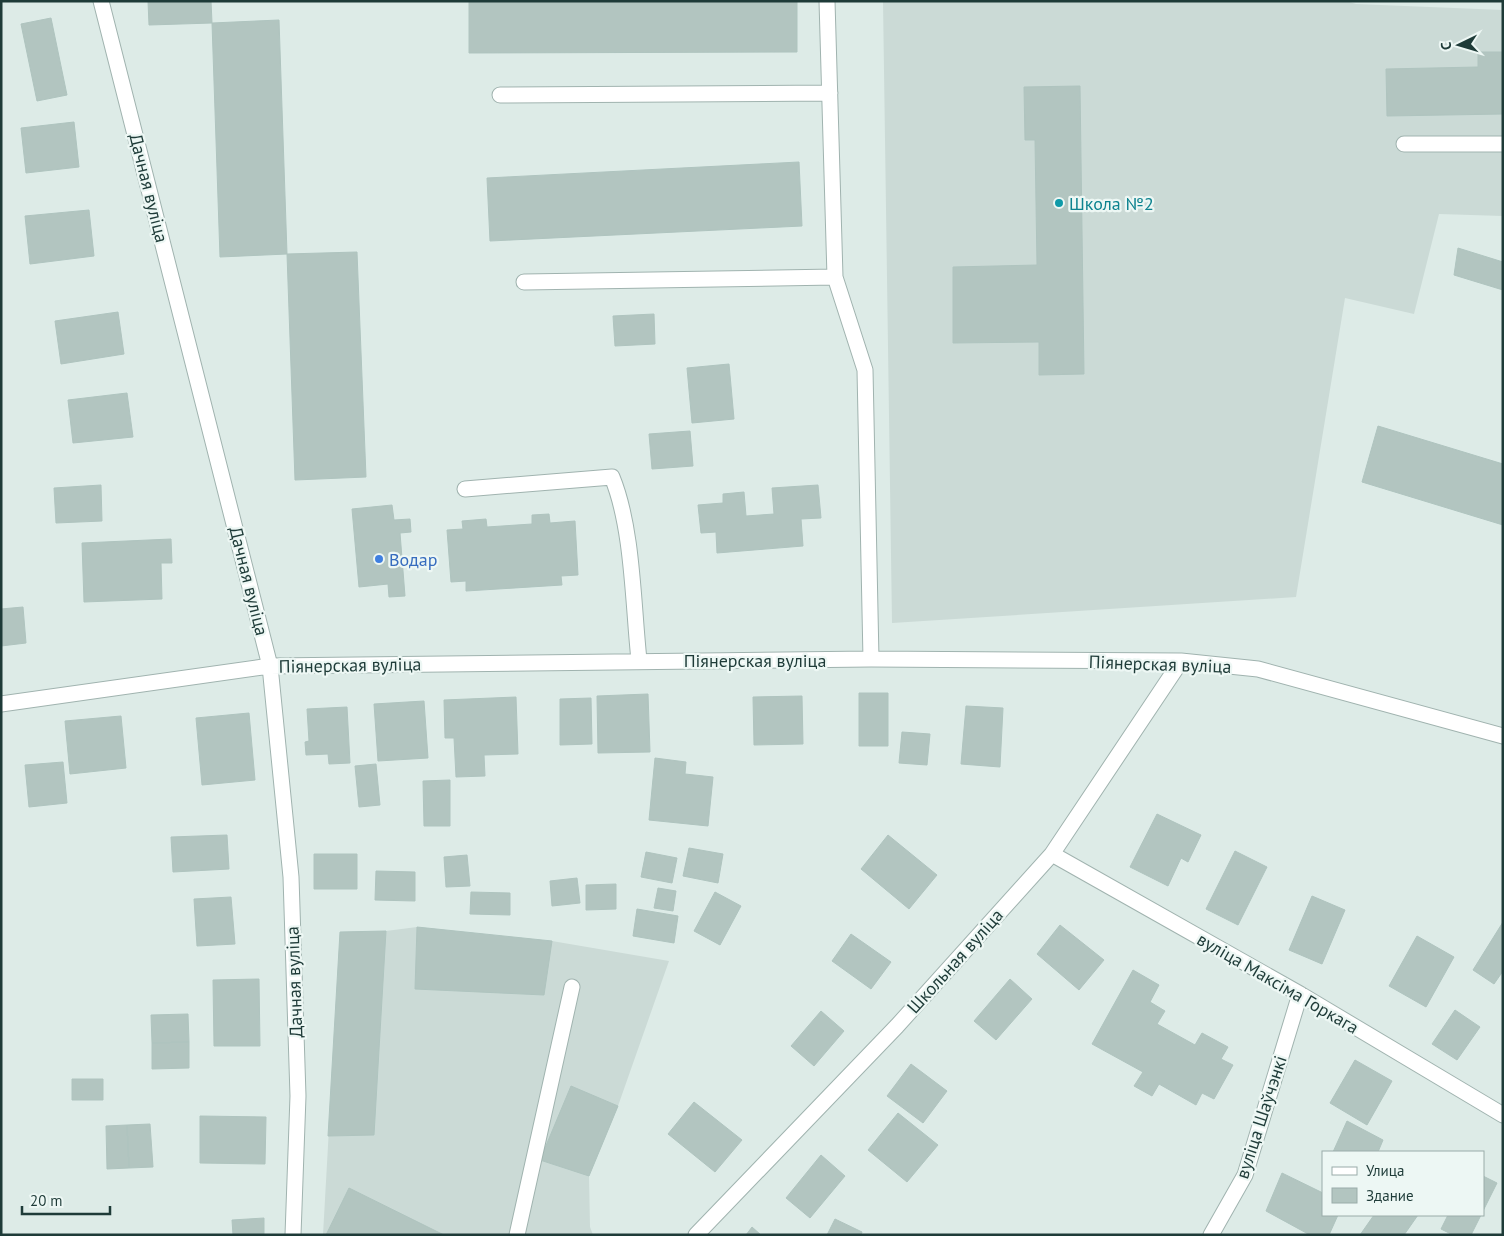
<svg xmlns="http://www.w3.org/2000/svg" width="1504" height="1236" font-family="'PT Sans',sans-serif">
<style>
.built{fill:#cbdad6}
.building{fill:#b2c5c0;stroke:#afc4bf}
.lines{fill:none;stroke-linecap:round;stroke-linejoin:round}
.minor-casing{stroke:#a0b3af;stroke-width:17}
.minor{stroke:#fff;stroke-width:15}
.culture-dot{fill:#0f9aa8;stroke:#edf7f4;stroke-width:2}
.shop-dot{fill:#3f7fe0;stroke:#edf7f4;stroke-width:2}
.labels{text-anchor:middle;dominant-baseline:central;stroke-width:4.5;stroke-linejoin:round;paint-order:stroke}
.street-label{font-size:18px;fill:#1e3b38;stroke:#edf7f4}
.culture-label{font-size:18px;fill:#0d838f;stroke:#edf7f4;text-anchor:start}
.shop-label{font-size:18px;fill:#366cbe;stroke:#edf7f4;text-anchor:start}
</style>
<rect width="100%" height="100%" fill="#ddebe7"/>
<path class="built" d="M883,1H1346L1356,4L1503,10V216L1439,214L1414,314L1345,298L1296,597L892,623Z
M417,927L552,941L669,961L618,1106L589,1176L590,1227L593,1235H323L340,932L386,931Z"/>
<path class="building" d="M148,1H211L212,23L149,25Z
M469,1H797V52L469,53Z
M51,18L67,95L37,101L21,24Z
M279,20L287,254L220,257L212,23Z
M1478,52H1503V114L1387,116L1386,69L1478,67Z
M1080,86L1084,374L1039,375V342L953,343V267L1037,265L1035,140H1025L1024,87Z
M74,122L79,167L26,173L21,128Z
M799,162L802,226L490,241L487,178Z
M89,210L94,256L30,264L25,216Z
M1458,248L1503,262V290L1454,275Z
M357,252L366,477L295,480L287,254Z
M118,312L124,354L61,364L55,321Z
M654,314L655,344L615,346L613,316Z
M729,364L734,419L692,423L687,368Z
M127,393L133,437L73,443L68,400Z
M1378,426L1503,464V525L1362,482Z
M690,431L693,466L652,469L649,434Z
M101,485L102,521L56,523L54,488Z
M818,485L821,518L801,519L803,546L717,553L716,532L701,533L698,505L723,503V494L744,492L746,516L774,514L772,488Z
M392,505L394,520L410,519L411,532L400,533L405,596L389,597L388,584L359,587L352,509Z
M549,514L550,523L575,521L578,575L561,576L562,585L466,591V581L451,582L447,530L463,529L462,521L486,519L487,527L532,524V515Z
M171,539L172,563H161L162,599L84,602L82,543Z
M23,607L26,643L1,646V609Z
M859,693H888V746H859Z
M648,694L650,752L598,753L597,696Z
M802,696L803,744L754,745L753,697Z
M516,697L518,754L484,755L485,776L456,777L454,738H445L444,700Z
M591,698L592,744L560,745V699Z
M424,701L428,758L378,761L374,704Z
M966,706L1003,708L1000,767L961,764Z
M347,707L350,763L329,764L328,754L306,755L305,742L309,741L307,709Z
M249,713L255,780L202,785L196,718Z
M121,716L126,768L70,774L65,721Z
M902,732L930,734L927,765L899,763Z
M655,758L686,762L685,774L713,777L708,826L649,820Z
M63,762L67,803L29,807L25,765Z
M376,764L380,805L359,807L355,766Z
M450,780V826H424L423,781Z
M1157,814L1201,835L1188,862L1181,858L1168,886L1130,867Z
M227,835L229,869L173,872L171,837Z
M888,835L937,875L909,909L861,869Z
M689,848L723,854L718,883L683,876Z
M1235,851L1267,867L1238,925L1206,909Z
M646,852L677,858L672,883L641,877Z
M314,854H357V889H314Z
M467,855L470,886L446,887L444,857Z
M376,871L415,872V901L375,900Z
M577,878L580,903L552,906L550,881Z
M616,884V909L586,910V885Z
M658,888L676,891L673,911L654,908Z
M471,892L510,893V915L470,914Z
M715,892L741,906L720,945L694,931Z
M1312,896L1345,910L1322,964L1289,950Z
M231,897L235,944L197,946L194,899Z
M637,909L678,916L674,943L633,936Z
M1503,922V971L1494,984L1473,970Z
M1060,925L1104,960L1079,990L1037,954Z
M417,927L552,941L544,995L415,989Z
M386,931L374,1135L328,1136L340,932Z
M851,934L891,962L871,989L832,961Z
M1417,936L1454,957L1426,1007L1389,986Z
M1133,970L1159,985L1150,1002L1165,1011L1157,1024L1195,1045L1202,1033L1228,1047L1221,1059L1233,1065L1214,1099L1202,1093L1196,1105L1159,1084L1152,1096L1134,1086L1143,1072L1092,1044Z
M259,979L260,1046H214L213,980Z
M1010,979L1032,999L996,1040L974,1021Z
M1455,1010L1480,1027L1457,1060L1432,1044Z
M821,1011L844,1031L814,1066L791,1046Z
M188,1014L189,1042L152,1043L151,1015Z
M189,1042V1068L152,1069V1043Z
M1355,1060L1392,1081L1367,1125L1330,1103Z
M911,1064L947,1091L923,1123L887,1096Z
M72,1079H103V1100H72Z
M571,1086L618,1106L589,1176L540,1160Z
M694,1102L742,1140L715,1172L668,1134Z
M898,1113L938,1145L907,1182L868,1150Z
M200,1116L266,1117L265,1164L200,1163Z
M1347,1121L1383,1140L1378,1152H1333Z
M150,1124L153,1167L129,1168L127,1125Z
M127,1125L129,1168L107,1169L106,1126Z
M821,1155L845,1176L810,1218L786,1198Z
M1282,1173L1323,1193V1215H1338L1329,1235H1310L1266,1211Z
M1483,1176L1497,1183L1483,1211Z
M349,1188L444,1235H326Z
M1374,1215H1418L1404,1235H1360Z
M1448,1215H1481L1471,1235H1453L1441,1229Z
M264,1218V1235H233L232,1220Z
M835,1219L862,1232L861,1235H827Z
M752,1227L761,1235H746Z"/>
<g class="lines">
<g class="minor-casing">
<path id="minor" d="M101,1L270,666L291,877L298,1096L293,1235
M827,1L835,277L865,370L871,659
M500,95L830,93
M1404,144H1503
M524,282L835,277
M465,489L612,477C633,528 633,605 639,660
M1,704L270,666L871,659L1181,661L1258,669L1503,736
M1052,854L1300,994L1503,1115
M517,1235L572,987
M696,1235L897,1026L1052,854L1181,661
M1211,1235L1245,1175L1300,994"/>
</g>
<use href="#minor" class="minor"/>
</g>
<circle class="culture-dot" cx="1059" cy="203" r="5"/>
<circle class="shop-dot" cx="379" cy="559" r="5"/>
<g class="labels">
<g class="street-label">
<text transform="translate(149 188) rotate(76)">Дачная вуліца</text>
<text transform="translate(249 581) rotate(76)">Дачная вуліца</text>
<text x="755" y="660">Піянерская вуліца</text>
<text transform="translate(1160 664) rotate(2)">Піянерская вуліца</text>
<text transform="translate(350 665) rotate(-1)">Піянерская вуліца</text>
<text transform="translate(955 961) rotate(-48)">Школьная вуліца</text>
<text transform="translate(294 982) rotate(-92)">Дачная вуліца</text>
<text transform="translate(1278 983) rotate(30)">вуліца Максіма Горкага</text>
<text transform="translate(1261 1117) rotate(-72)">вуліца Шаўчэнкі</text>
</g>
<g class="culture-label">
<text x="1069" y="203">Школа №2</text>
</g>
<g class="shop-label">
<text x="389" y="559">Водар</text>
</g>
</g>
<rect width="1504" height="1236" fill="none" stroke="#1e3b38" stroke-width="5"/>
<rect x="1322" y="1151" width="162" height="65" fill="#edf7f4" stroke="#9aaca9"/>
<rect x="1332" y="1167" width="25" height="8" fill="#ffffff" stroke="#9aaca9"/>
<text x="1366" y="1176" font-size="15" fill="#1e3b38">Улица</text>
<rect x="1332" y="1188" width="25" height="15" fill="#b2c5c0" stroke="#9aaca9"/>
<text x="1366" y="1201" font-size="15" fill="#1e3b38">Здание</text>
<g transform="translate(1459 45) rotate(265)" stroke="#edf7f4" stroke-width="4" paint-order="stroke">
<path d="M0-4L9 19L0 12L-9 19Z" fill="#1e3b38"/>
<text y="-8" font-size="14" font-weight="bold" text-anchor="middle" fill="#1e3b38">С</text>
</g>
<path d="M22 1206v8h88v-8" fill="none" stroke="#1e3b38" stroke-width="2.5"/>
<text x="30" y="1206" font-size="15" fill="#1e3b38" stroke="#edf7f4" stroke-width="4" paint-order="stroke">20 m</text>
</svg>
